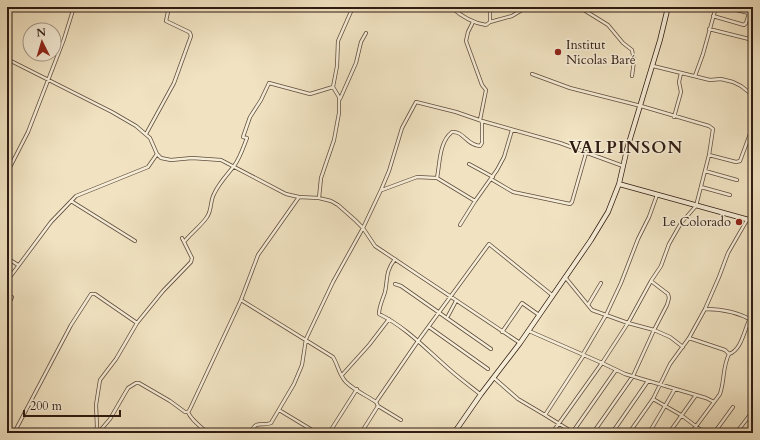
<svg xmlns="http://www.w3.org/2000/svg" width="760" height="440" font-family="Cardo,serif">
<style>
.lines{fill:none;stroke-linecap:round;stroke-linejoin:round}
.street-casing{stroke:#604c3d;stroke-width:4}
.secondary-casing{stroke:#2f1a11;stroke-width:5.5}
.street{stroke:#f6edd7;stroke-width:2.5}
.secondary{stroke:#f6edd7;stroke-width:4}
.poi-dot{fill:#8f2418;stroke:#f6edd7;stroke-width:1.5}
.labels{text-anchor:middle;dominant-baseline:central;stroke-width:3;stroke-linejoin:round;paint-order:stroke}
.poi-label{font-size:13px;fill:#2f1a11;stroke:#f6edd7;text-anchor:start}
.district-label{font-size:17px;font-weight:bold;letter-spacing:1px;fill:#2f1a11;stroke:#f6edd7}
</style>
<rect width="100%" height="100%" fill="#f1e3c2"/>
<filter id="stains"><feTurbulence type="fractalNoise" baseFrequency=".005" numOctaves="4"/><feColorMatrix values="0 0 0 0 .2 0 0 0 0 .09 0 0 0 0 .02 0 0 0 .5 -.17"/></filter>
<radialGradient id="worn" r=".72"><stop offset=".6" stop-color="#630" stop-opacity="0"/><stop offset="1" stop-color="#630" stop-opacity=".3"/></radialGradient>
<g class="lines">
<g class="street-casing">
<path id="street" d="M451,7C461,16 472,23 486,25L490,22V7
M579,7L608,25L623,43L632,50L634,61L632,76
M724,7L749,13
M713,16L744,25L746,23L751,7
M473,22L468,32L466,41L482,85L486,90L480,120
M490,22L512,16L527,7
M709,29L753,40
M7,59L112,112L136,126L150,138L157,154L161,158L171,160L192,158L221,160L286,194L299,197L319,198L331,201L338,205L355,220L363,228L375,246L520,343
M653,66L710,80L721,79L733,82L741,86L750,93L753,94
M532,74L570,88L641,106L709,126L713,129L709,155L696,206L681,223L669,244L661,266L651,281L628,323L602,363L552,433
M695,76L703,54L716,7
M340,99L356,63L361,42L366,33
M674,117L681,92L679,82L681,73
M146,134L174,83L191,36L190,33L189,32L166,21L169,7
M709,155L736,162L740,161L753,126
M469,164L493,177
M705,171L737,180
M7,173L28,132L64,39L74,7
M437,178C440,163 439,142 452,132C464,131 466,145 480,146L482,143V121
M491,179L513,192L570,204L572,202L586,153
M701,187L730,195
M382,190L417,177L437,178L475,201
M319,198L321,178L334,140L339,113V97L333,87L337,66L338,41L353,7
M71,201L135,241
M460,225L475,201L497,170L504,157L512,130
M184,242C191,233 201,226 207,217C212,210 210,201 214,194C219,183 227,175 234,166C240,158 243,148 247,138L243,137L250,117L261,100L269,83L310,94L333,87
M7,258L18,265
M395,259C385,272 388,278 385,292C383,299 379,306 379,314C406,327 427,350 449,369C459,378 470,386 480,394
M565,277L592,310L628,323L654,330L670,337L683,347
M7,281L51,222L76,196L148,167L157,154
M395,284L401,286L491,349
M241,300L333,357C338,365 339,375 346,382C354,390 367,396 376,402L378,406L401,420
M588,305L601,283
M7,307L12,297
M705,309C722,309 738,312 753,321
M448,316L456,301
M429,327L488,369
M529,331L602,363L625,374L706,398L714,402
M502,332L522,303L539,315
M689,338L725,350L729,354
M583,354L606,315L621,283L638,239L649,217L657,195
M342,375L369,345L389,319
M494,378L518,399L545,415L584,355
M653,399L681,415L705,433
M376,402L418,341L489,244L552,295
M279,410L317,433
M188,412C191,420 201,427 208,433
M545,415L574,433
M14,433L71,325L91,294H95L137,323
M95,433L97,427L96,405L100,380L116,359L137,323L163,291L191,262L192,258L182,238
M98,433L110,419L128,388L136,383H139L170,401L185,412H188L190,409L241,300L258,255L299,197
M251,433C256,419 261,427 271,423L294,384L302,365L306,339L333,282L363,228L381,190L389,171L402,128L416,102L456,112L482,121L560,143L623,166
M329,433L357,389
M361,433L378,406
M572,433L616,370
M593,433L633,376L654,330L667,305L669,298L668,294L651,281
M612,433L648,381
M629,433L653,399L670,364L689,338L705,309L719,277L728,253L747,220
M649,433L675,389
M669,433L696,395
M691,433L720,394C725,379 722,369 729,354C743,350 745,324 753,312
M714,433L733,407
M736,433L753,411"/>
</g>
<g class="secondary-casing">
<path id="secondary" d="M619,184L753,221
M454,433L481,394L520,343L591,240L608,212L619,184L627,149L660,40L668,7"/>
</g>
<use href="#street" class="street"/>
<use href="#secondary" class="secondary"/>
</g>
<g class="poi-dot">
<circle cx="558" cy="52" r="4"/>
<circle cx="739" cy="222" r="4"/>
</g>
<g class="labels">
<g class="poi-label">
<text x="566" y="45">Institut<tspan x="566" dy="15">Nicolas Baré</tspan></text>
<text x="731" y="222" text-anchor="end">Le Colorado</text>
</g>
<g class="district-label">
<text x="626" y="147">VALPINSON</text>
</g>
</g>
<rect width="760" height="440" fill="none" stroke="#f1e3c2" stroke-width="24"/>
<rect x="8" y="8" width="744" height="424" fill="none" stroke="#2f1a11" stroke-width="2"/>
<rect x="12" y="12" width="736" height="416" fill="none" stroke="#2f1a11"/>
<g transform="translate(42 42) rotate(355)"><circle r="19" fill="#f6edd7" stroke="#a69988"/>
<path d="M0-3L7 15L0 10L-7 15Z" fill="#8f2418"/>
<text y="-6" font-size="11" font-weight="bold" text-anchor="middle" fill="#2f1a11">N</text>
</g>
<path d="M24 410v6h96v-6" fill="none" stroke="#2f1a11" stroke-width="2"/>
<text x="30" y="410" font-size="12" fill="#2f1a11" stroke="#f6edd7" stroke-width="3" paint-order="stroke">200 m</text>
<rect width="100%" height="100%" filter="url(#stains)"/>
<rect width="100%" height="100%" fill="url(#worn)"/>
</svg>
